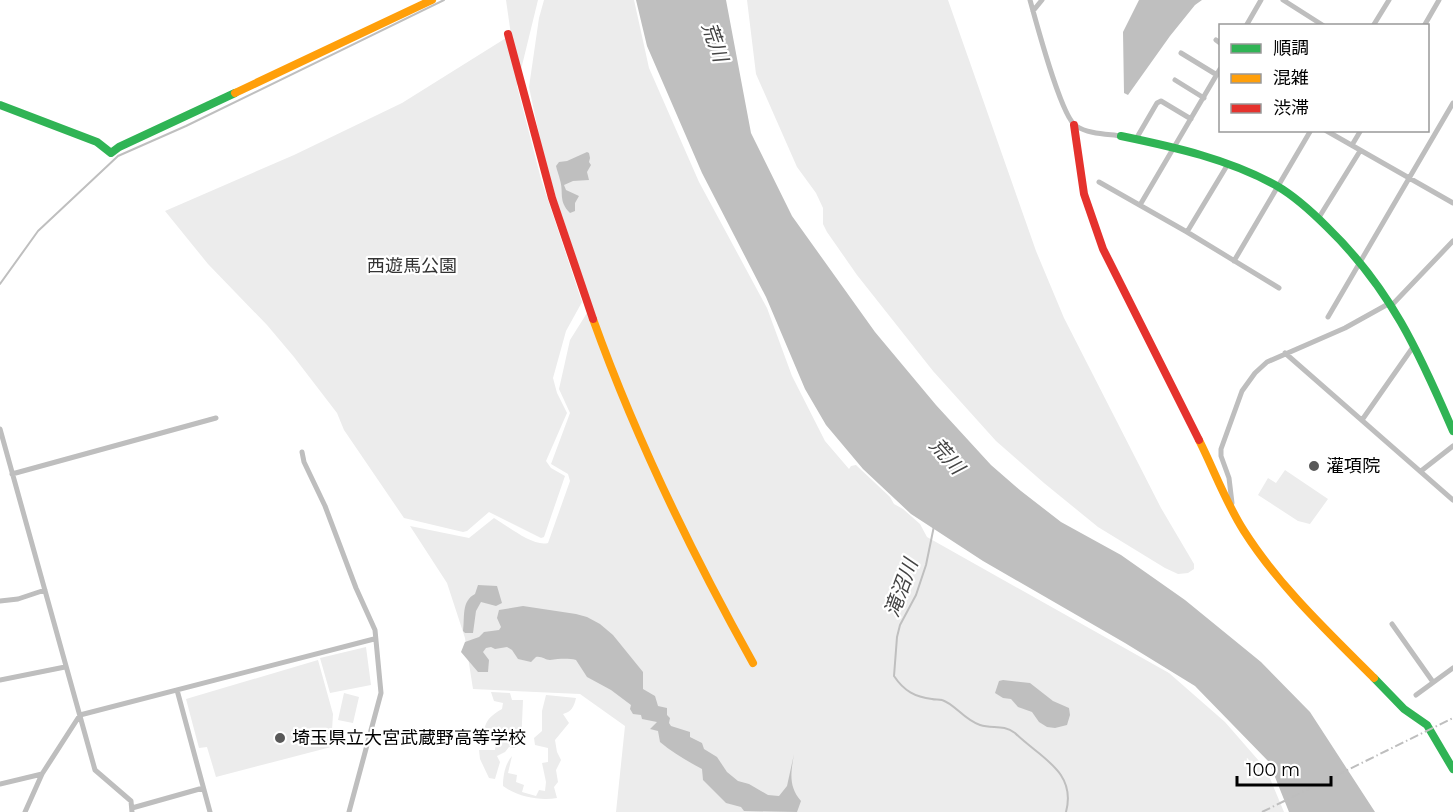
<svg xmlns="http://www.w3.org/2000/svg" width="1453" height="812" font-family="Montserrat,'Noto Sans JP',sans-serif">
<style>
.green{fill:#ececec}
.water{fill:#bfbfbf}
.lines{fill:none;stroke-linecap:round;stroke-linejoin:round}
.stream{stroke:#bfbfbf;stroke-width:2}
.street{stroke:#bebebe;stroke-width:5}
.fast{stroke:#30b455;stroke-width:8}
.slow{stroke:#ff9f0a;stroke-width:8}
.jam{stroke:#e5322d;stroke-width:8}
.rail{stroke:#bebebe;stroke-width:2;stroke-dasharray:9 3 1.5 3;stroke-linecap:butt}
.poi-dot{fill:#595959;stroke:#fff;stroke-width:2}
.labels{text-anchor:middle;dominant-baseline:central;stroke-width:4.5;stroke-linejoin:round;paint-order:stroke}
.park-label{font-size:18px;fill:#333;stroke:#fff}
.poi-label{font-size:18px;fill:#000;stroke:#fff;text-anchor:start}
.water-label{font-size:20px;font-style:italic;fill:#444;stroke:#fff}
</style>
<rect width="100%" height="100%" fill="#fff"/>
<path class="green" d="M506,0H538L517,86L541,179L582,302L566,331L553,378L557,393L567,413L546,461L551,468L565,476L544,537L541,538L489,512L467,531L463,532L404,518L344,430L337,413L294,357L267,325L208,264L165,211L294,155L402,103L511,35Z
M544,0H634L649,68L699,182L767,308L792,376L825,441L849,469L851,466L856,465L890,497L894,504L903,509L920,524L927,537L1169,673L1225,722L1266,769L1284,812H616L625,726L580,694L473,689L465,638L447,583L410,526L469,538L494,518C508,526 533,547 548,543L570,481L568,474L551,464L570,413L559,389L570,340L592,305L556,198L541,144L529,87L539,18Z
M747,0H948L1036,251L1064,318L1161,508L1194,564V569L1188,573L1178,574L1165,568L1098,527L1044,483L996,441L933,371L857,275L827,232L823,224V208L816,193L797,167L756,74Z
M1285,470L1328,499L1310,524L1298,521L1258,495L1268,478L1276,483Z
M366,647L371,685L330,693L320,658Z
M318,660L333,714L331,747L216,777L207,747L199,748L186,699Z
M491,692L510,693L512,700H523L521,745L514,748L509,747L505,752L497,756L500,762L495,779L489,778L480,759L479,750H495L496,741L485,739C482,724 489,716 502,709L503,703L494,701Z
M344,693L359,697L353,723L338,720Z
M546,695L576,698C574,707 571,712 563,714L569,723L555,740L557,752L561,760L556,770L558,782L554,787L557,798C540,801 518,797 503,786C503,776 505,764 512,756L508,773L517,775L516,782L524,785L522,792L536,796L539,790L545,791L546,782L542,763L548,762V748L535,745L534,738L542,731V711Z"/>
<path class="water" d="M636,0H726L751,133L792,216L875,332L936,405L991,465L1021,491L1061,522L1121,555L1185,600L1261,662L1310,712L1375,812H1289L1269,762L1195,686L1125,643L983,561L911,514L863,469L826,425L805,389L766,297L702,173L647,46Z
M1139,0H1202L1195,5L1170,36L1128,95L1124,93L1123,32Z
M587,152L589,153L590,158L589,162L591,165L587,172L589,180L573,181L564,185L566,190L579,196L575,203V211L570,213C558,201 564,193 560,180C559,175 557,171 556,166L559,162L567,161Z
M478,585L497,586L502,603L496,606L481,602L476,611L473,633H465L463,631C465,618 461,601 475,594Z
M523,606L576,614L587,617L600,624L613,635L643,672V689L655,696L658,706L667,708V715L670,718L669,723L671,726L690,732V737L702,743L704,749L717,757L727,772L738,781L749,784L768,795L779,796L787,786L794,754C791,772 788,786 801,801L797,812L744,811L741,807L726,803L703,780L702,769C687,761 673,753 660,742L658,731L650,729L657,722L642,719L641,715L633,714L630,709L631,705L611,690L587,677L576,660C567,658 559,659 550,660C545,660 542,656 536,657L531,662L518,659L512,650L507,647L495,649L491,647L486,648L483,652L489,660L488,672H478L461,652L465,642L479,637L484,632L499,630L501,627L497,618L499,610Z
M1003,680L1030,683L1053,701L1069,708L1070,715L1067,725L1055,728L1047,727L1039,722L1032,712L1018,707L1011,699L1003,698L995,693L999,681Z"/>
<g class="lines">
<path class="stream" d="M0,284L38,231L118,156L186,126L444,0
M934,526L926,565L916,595L900,625L897,637L894,676C904,691 915,697 932,699C935,700 939,699 942,700C955,704 964,720 980,725C993,729 1003,724 1015,733C1039,757 1077,771 1066,812"/>
<path class="street" d="M1030,0C1036,21 1061,117 1076,126C1088,134 1107,134 1121,136
M1283,0L1324,26
M1033,11L1042,0
M1246,26L1261,0
M1373,26L1389,0
M1424,26L1439,0
M1216,40L1220,43
M1181,53L1217,75
M1175,80L1204,98
M1325,130L1453,203
M1136,139L1157,103L1161,101L1191,119
M1352,145L1361,130
M1099,182L1187,232L1279,288
M1140,205L1220,69
M1318,219L1360,151
M1187,232L1228,164
M1234,261L1311,130
M1391,306L1453,241
M1328,317L1453,103
M1285,353L1453,500
M1362,420L1413,347
M0,429L95,770L131,801L132,812
M302,452L304,462L325,506L356,588L375,630L381,693L349,812
M1421,471L1453,446
M12,474L216,418
M1232,503L1229,478L1221,456V449L1242,391L1255,373L1267,362L1345,328L1390,303
M0,601L18,599L45,590
M1392,624L1433,682
M0,680L65,667
M177,690L210,812
M1416,695L1453,668
M0,784L42,774
M132,808L203,788
M25,812L42,774L80,715L374,639"/>
<path class="fast" d="M0,105L97,142L111,153L119,147L235,93
M1121,136C1174,147 1229,159 1277,186C1296,197 1312,212 1327,227C1390,288 1419,352 1453,431
M1374,678L1404,709L1427,725L1453,769"/>
<path class="slow" d="M235,93L432,0
M593,319C636,439 691,552 753,663
M1199,440C1214,470 1226,503 1244,531C1279,586 1328,632 1374,678"/>
<path class="jam" d="M508,34L552,198L593,319
M1074,125L1084,194L1103,249L1199,440"/>
<path class="rail" d="M1262,812L1453,718"/>
</g>
<g class="poi-dot">
<circle cx="1314" cy="466" r="6"/>
<circle cx="280" cy="738" r="6"/>
</g>
<g class="labels">
<g class="park-label">
<text x="412" y="266">西遊馬公園</text>
</g>
<g class="poi-label">
<text x="1326" y="466">灌項院</text>
<text x="292" y="738">埼玉県立大宮武蔵野高等学校</text>
</g>
<g class="water-label">
<text transform="translate(715 42) rotate(71)">荒川</text>
<text transform="translate(947 456) rotate(48)">荒川</text>
<text transform="translate(901 588) rotate(-70)">滝沼川</text>
</g>
</g>
<rect x="1219" y="24" width="210" height="108" fill="#ffffff" stroke="#999999" stroke-width="1.5"/>
<rect x="1231" y="44" width="30" height="9" fill="#30b455" stroke="#999999" stroke-width="1.5"/>
<text x="1273" y="54" font-size="18" fill="#000000">順調</text>
<rect x="1231" y="74" width="30" height="9" fill="#ff9f0a" stroke="#999999" stroke-width="1.5"/>
<text x="1273" y="84" font-size="18" fill="#000000">混雑</text>
<rect x="1231" y="104" width="30" height="9" fill="#e5322d" stroke="#999999" stroke-width="1.5"/>
<text x="1273" y="114" font-size="18" fill="#000000">渋滞</text>
<path d="M1237 776v9h94v-9" fill="none" stroke="#000000" stroke-width="3"/>
<text x="1246" y="776" font-size="18" fill="#000000" stroke="#ffffff" stroke-width="4.5" paint-order="stroke">100 m</text>
</svg>
